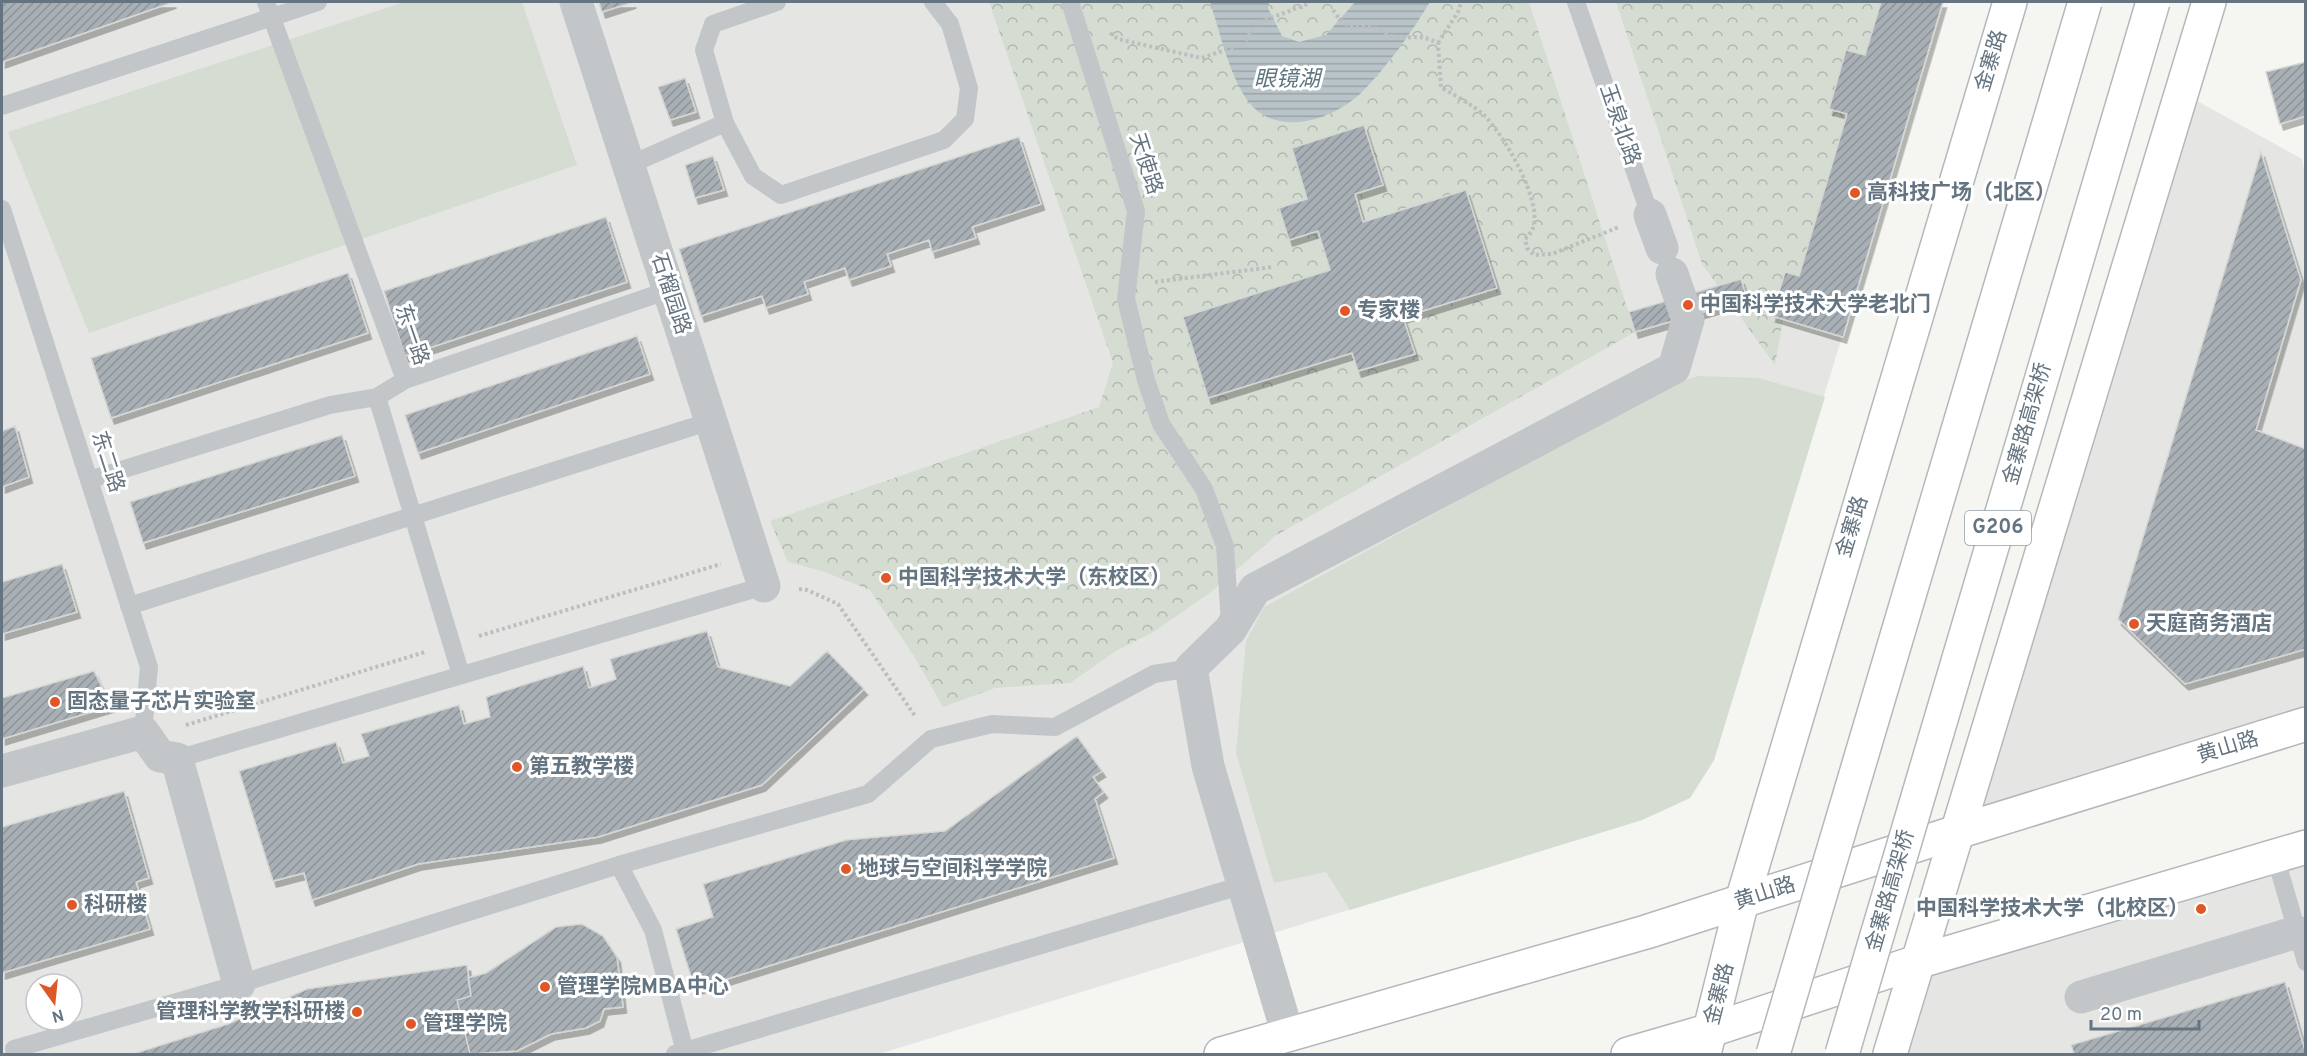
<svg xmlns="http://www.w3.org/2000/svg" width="2307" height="1056" font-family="Overpass,'Noto Sans SC',sans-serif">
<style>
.built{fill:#e5e6e4;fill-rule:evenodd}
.grass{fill:#d5dcd2}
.forest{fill:url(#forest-crowns)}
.water{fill:url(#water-rules)}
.building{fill:url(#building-hatch);stroke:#d6d6d4;stroke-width:1.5;filter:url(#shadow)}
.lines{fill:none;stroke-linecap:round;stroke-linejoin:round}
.primary-casing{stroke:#b3b7bb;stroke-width:36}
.trunk-casing{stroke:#b5b8bb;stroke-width:36}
.path{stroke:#bcbec0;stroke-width:4;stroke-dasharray:3 3;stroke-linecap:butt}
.service{stroke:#c2c6c9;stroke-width:18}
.minor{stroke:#c2c6c9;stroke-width:33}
.primary{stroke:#fff;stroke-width:33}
.trunk{stroke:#fff;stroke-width:33}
.trunk-bridge-casing{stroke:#b5b8bb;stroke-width:36;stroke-linecap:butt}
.trunk-bridge{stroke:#fff;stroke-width:33}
.poi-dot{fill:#df5727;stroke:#fff;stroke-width:2}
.labels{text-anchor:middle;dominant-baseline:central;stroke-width:6;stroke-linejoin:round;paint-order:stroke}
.shield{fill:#fff;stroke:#929ea7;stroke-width:1.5}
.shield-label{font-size:20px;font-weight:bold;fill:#647481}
.street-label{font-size:21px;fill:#647481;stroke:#fff}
.poi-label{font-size:21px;font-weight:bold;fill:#647481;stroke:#fff;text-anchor:start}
.water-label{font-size:22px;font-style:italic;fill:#60767f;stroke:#fff}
</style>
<defs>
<pattern id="forest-crowns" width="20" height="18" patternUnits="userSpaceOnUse" patternTransform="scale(1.5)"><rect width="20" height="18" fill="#d5dcd2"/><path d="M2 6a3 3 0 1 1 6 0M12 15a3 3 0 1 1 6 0" fill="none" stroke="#b0b7b0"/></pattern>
<pattern id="water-rules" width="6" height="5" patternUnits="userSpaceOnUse" patternTransform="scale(1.5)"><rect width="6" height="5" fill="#b9c4c8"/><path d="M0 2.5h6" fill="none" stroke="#9aa4a8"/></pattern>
<pattern id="building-hatch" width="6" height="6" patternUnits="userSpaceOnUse" patternTransform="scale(1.5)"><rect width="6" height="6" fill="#a8b0b5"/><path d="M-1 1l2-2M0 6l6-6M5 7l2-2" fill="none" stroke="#8c9499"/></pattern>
<filter id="shadow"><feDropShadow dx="3.5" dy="6" stdDeviation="0" flood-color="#0004"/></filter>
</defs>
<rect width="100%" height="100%" fill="#f5f5f1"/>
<path class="built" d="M2,2H1943L1714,760L1690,798L1642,820L879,1054H2ZM36,984H72V1020H36Z
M2181,92L2302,159L2305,174V724L1957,832Z
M2305,847V1054H1890L1917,962Z"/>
<path class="grass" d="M404,2H522L577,165L89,333L8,132Z
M1698,376L1759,378L1825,397L1714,760L1690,798L1642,820L1350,910L1326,872L1274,883L1236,753L1246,641L1264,607L1670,385Z"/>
<path class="forest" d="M989,2H1529L1635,332L1275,536L1211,592L1155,631L1116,651L1070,683L995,688L943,707L914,656L870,590L822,571L788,562L770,521L1099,407L1113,363Z
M1616,2H1881L1865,55L1846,50L1829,108L1847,114L1799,276L1785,273L1772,316L1783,320L1775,365L1702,264Z"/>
<path class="water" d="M1210,2H1269L1268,8L1282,36L1299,42L1326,35L1355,2H1430C1411,33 1387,67 1361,93C1335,118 1283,137 1253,107C1231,84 1220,32 1210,2Z"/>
<path class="building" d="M2,2H173L2,62Z
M599,2H633L602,12Z
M1881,2H1943L1843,337L1772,316L1785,272L1799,276L1847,114L1829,109L1846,50L1865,55Z
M2306,62V116L2280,124L2266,72Z
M685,78L696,112L670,120L658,87Z
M1364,125L1383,185L1355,194L1363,222L1466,190L1497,288L1403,317L1415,354L1358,371L1352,353L1208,398L1183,317L1330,270L1318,231L1289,240L1279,208L1307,199L1292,148Z
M1019,137L1041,204L972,227L976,238L932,252L929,240L887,254L891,266L849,280L845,268L804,282L808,294L766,308L762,296L701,316L679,249Z
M2261,152L2301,280L2256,430L2306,449V649L2185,684L2118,619Z
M713,156L724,190L695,198L685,165Z
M606,217L627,282L405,356L384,291Z
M348,273L368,333L111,418L91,358Z
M1741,279L1747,299L1635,332L1629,312Z
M637,336L650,374L418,453L405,415Z
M15,426L29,477L2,487V431Z
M342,435L355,476L143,543L130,502Z
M62,564L77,612L2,634V582Z
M707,631L718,667L790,686L827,651L864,689L762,785L598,837L418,864L312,900L304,873L273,881L239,771L336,742L343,763L369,756L361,734L459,705L464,724L490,717L486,697L583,666L589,688L616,679L610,659Z
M94,671L111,706L2,739V698Z
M1077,736L1102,771L1093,777L1104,792L1095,799L1114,858L695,989L676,929L713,917L703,884L846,840L945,831Z
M124,791L149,878L136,882L150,929L2,973V827Z
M582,924L603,936L617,957L623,1007L604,1009L600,1021L586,1028L551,1034L517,1051L470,1054L457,1000L471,996L468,978L486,973L556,927Z
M467,965L471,996L457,1000L470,1054H133L228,1024L307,989Z
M2285,982L2306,1054H2074L2071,1045Z"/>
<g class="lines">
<g class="primary-casing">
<path id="primary" d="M1221,1054L1646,932L1957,832L2306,724
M1628,1054L1711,1030L1917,962L2306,847"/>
</g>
<g class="trunk-casing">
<path id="trunk" d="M1704,1054L1742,901L2010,2
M1890,1054L2209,2"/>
</g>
<path class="path" d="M1333,10C1351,37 1357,22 1378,29C1383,30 1386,35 1391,36C1409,41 1417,32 1438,43L1441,87C1455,96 1472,104 1484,115C1503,134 1543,201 1533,228C1532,232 1528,236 1525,239L1527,248L1534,255L1552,254L1619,227
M1110,33L1118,39L1201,58L1244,44L1255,24L1310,3
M1438,43L1458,12L1461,2
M1155,282L1272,267
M799,589L807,590L838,604L915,716
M479,636L721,564
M186,725L425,652"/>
<path class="service" d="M266,2L405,380L377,397L461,675
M777,2L713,24L704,50L725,123L753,176L781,195L944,140L965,119L969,88L950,24L933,2
M1070,2L1136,211L1126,299L1146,380L1161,424L1204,489L1225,546L1230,624
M1576,2L1650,215
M2,106L318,2
M629,165L725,123
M2,209L149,667L143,732
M405,380L669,290
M89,480L330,405L377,397
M129,606L711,421
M177,759L764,586
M2275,856L2306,962
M619,865L868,794L931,739L992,724L1055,727L1154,674L1191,668
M15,1054L14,1049L239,984L619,865L653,930L685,1052
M675,1054L1243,885"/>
<path class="minor" d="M576,2L764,586
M1650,215L1662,248
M2,771L143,732L160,756L177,759L239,984
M2081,997L2297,932
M1288,1035L1208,766L1191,668L1230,630L1255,589L1674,368L1688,320L1672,274"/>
<use href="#primary" class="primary"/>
<use href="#trunk" class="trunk"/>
<g class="trunk-bridge-casing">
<path id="trunk-bridge" d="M1773,1054L2085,2
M1842,1054L2153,2"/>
</g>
<use href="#trunk-bridge" class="trunk-bridge"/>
</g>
<g class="poi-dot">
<circle cx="1855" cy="193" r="6"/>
<circle cx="1688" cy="305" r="6"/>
<circle cx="1345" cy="311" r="6"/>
<circle cx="886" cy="578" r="6"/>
<circle cx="2134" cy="624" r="6"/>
<circle cx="55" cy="702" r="6"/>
<circle cx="517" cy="767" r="6"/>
<circle cx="846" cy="869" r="6"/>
<circle cx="72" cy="905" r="6"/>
<circle cx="2201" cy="909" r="6"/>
<circle cx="545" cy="987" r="6"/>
<circle cx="357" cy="1012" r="6"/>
<circle cx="411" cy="1024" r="6"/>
</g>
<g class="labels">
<rect class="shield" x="1965" y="511" width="66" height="34" rx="4.5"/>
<g class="shield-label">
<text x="1998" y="528">G206</text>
</g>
<g class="street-label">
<text transform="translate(1992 61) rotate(-73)">金寨路</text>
<text transform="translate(1619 125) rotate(71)">玉泉北路</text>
<text transform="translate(1145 164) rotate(72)">天使路</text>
<text transform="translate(670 294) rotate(72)">石榴园路</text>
<text transform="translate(411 335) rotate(71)">东一路</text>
<text transform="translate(2028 424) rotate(-74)">金寨路高架桥</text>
<text transform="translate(107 462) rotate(72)">东二路</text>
<text transform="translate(1853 527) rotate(-73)">金寨路</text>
<text transform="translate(2228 748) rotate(-17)">黄山路</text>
<text transform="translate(1891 891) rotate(-74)">金寨路高架桥</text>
<text transform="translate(1765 894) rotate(-18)">黄山路</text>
<text transform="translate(1720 994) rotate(-76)">金寨路</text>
</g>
<g class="poi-label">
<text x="1867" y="193">高科技广场（北区）</text>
<text x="1700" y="305">中国科学技术大学老北门</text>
<text x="1357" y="311">专家楼</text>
<text x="898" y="578">中国科学技术大学（东校区）</text>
<text x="2146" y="624">天庭商务酒店</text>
<text x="67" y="702">固态量子芯片实验室</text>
<text x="529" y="767">第五教学楼</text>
<text x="858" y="869">地球与空间科学学院</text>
<text x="84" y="905">科研楼</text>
<text x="2189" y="909" text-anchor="end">中国科学技术大学（北校区）</text>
<text x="557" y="987">管理学院MBA中心</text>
<text x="345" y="1012" text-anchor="end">管理科学教学科研楼</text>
<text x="423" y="1024">管理学院</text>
</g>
<g class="water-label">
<text x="1287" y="80">眼镜湖</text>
</g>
</g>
<rect width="2307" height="1056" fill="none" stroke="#647481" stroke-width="6"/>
<g transform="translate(54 1002) rotate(165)"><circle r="28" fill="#ffffff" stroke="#c1c7cd" stroke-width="1.5"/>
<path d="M0-4.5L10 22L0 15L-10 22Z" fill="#df5727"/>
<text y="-9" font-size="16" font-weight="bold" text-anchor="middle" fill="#647481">N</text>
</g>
<path d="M2091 1020v9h108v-9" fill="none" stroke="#647481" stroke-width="3"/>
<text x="2100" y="1020" font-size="18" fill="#647481" stroke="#ffffff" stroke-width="4.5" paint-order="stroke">20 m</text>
</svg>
